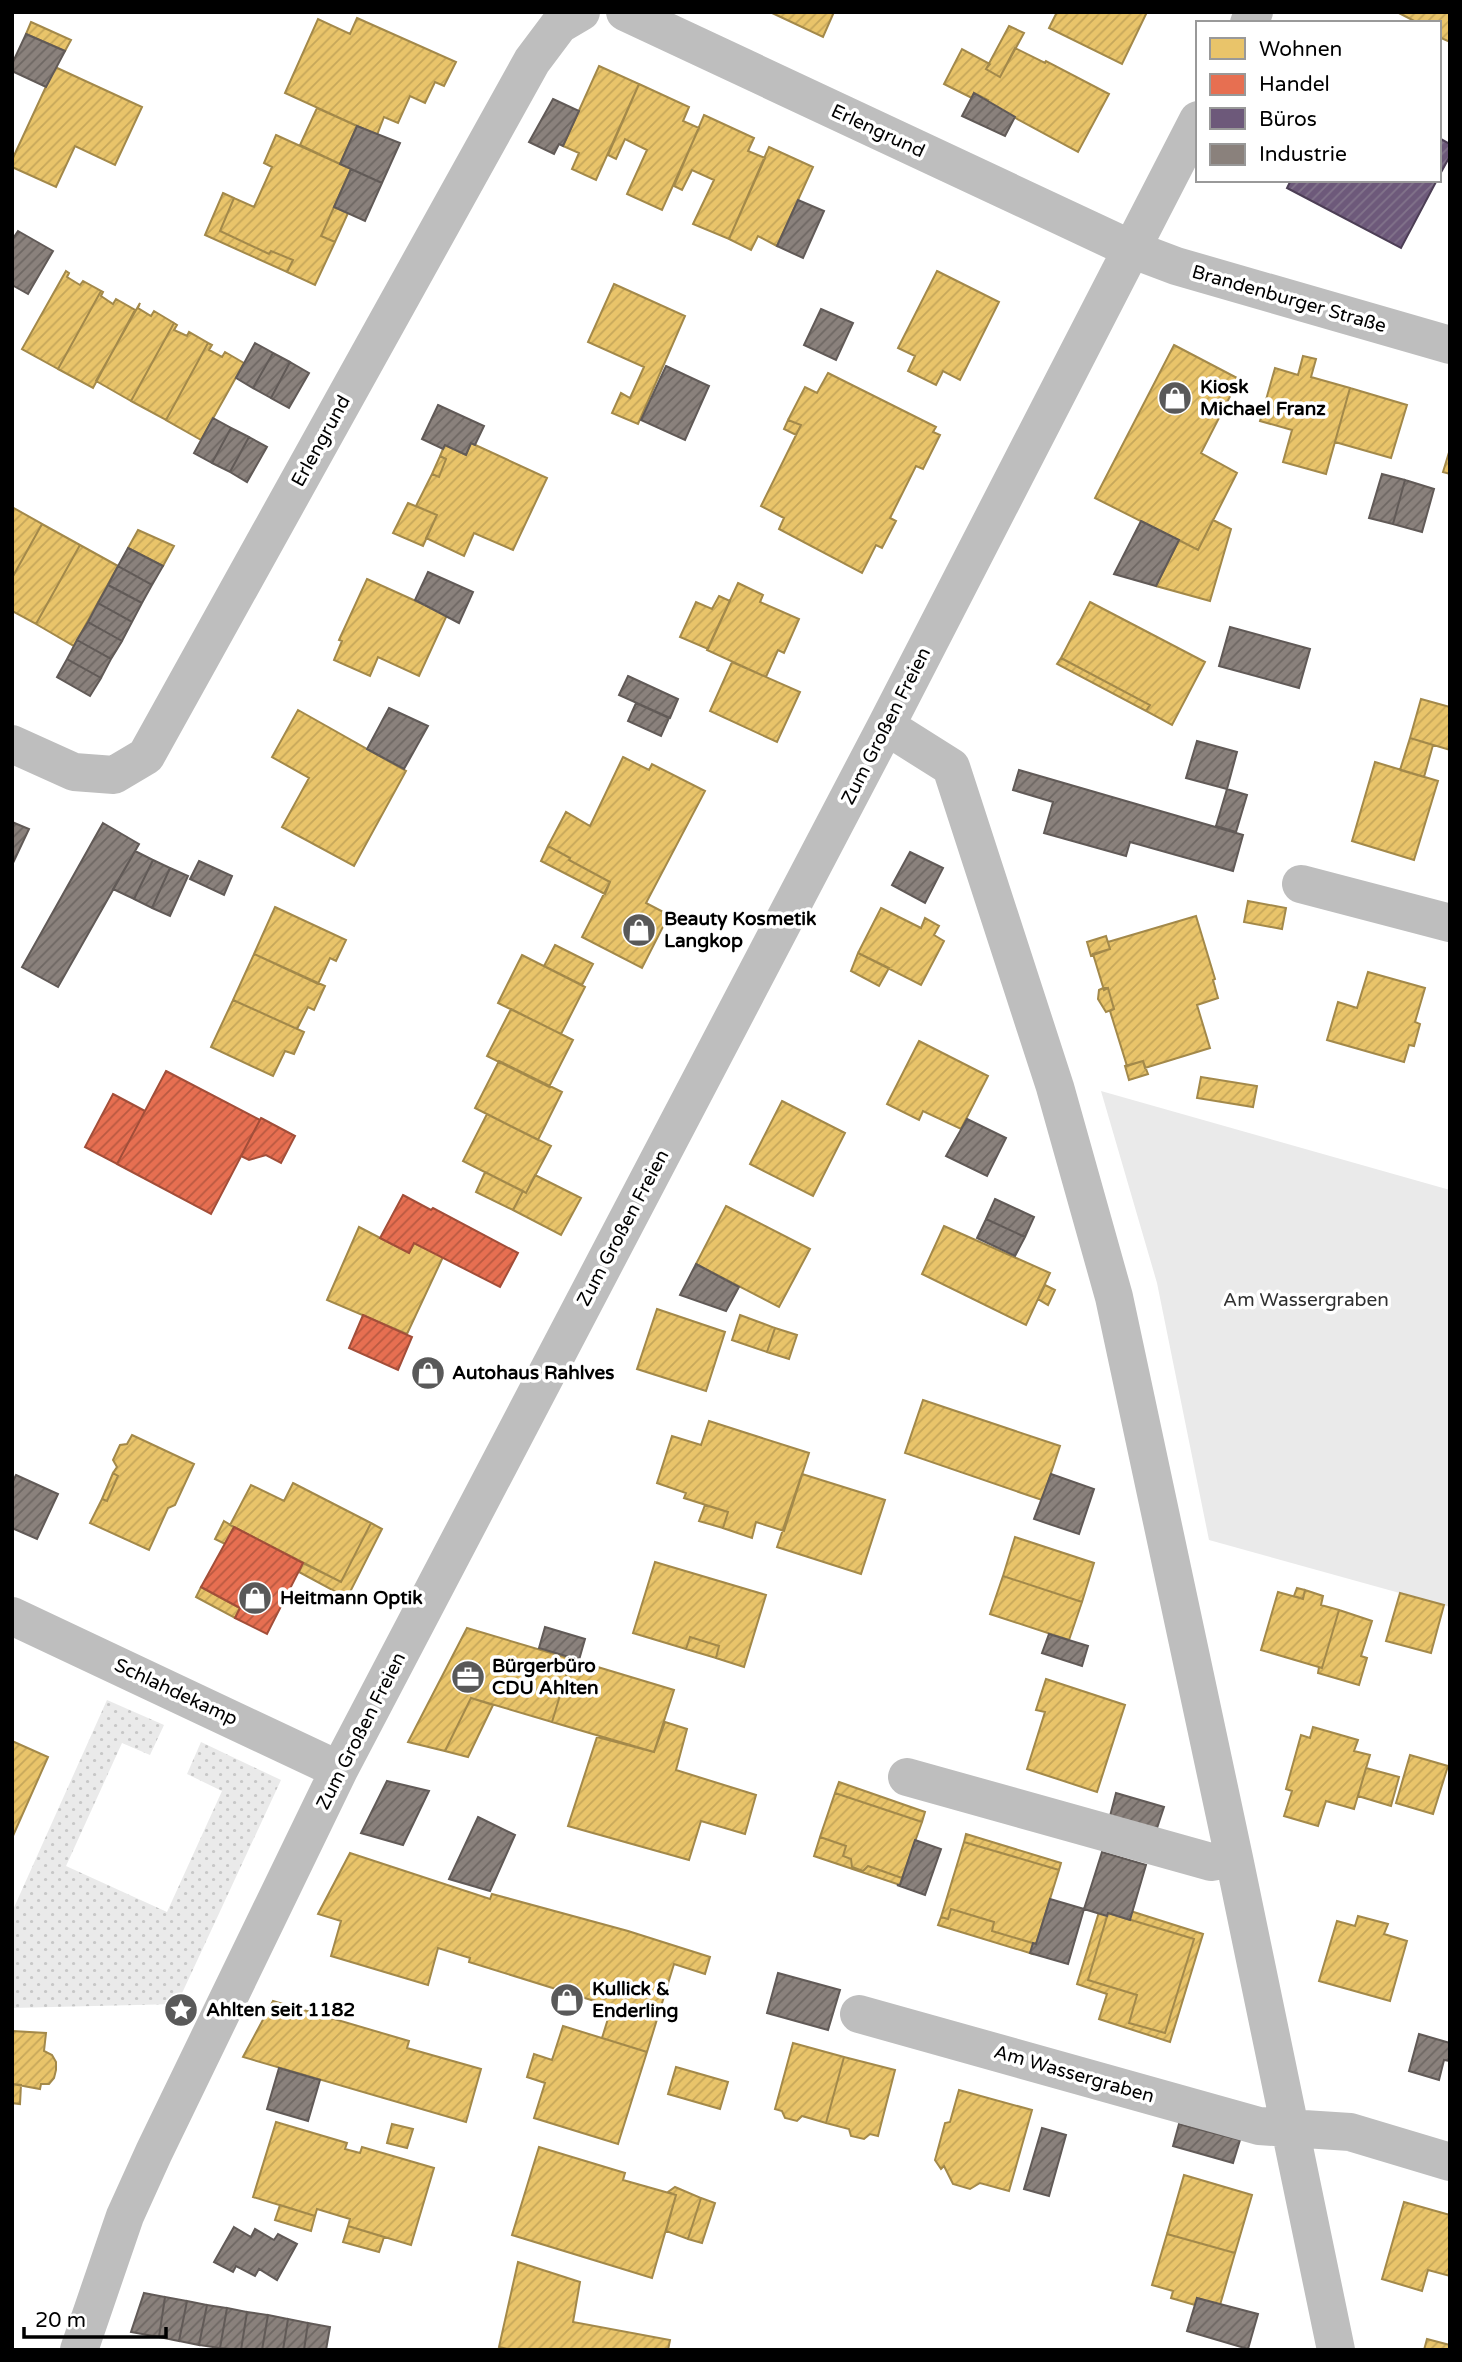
<svg xmlns="http://www.w3.org/2000/svg" width="1462" height="2362" font-family="'Varela Round',sans-serif">
<style>
.grass{fill:url(#grass-dots)}
.park{fill:#eaeaea}
.homes{fill:url(#homes-hatch);stroke:#a3894a;stroke-width:2}
.shops{fill:url(#shops-hatch);stroke:#a24e39;stroke-width:2}
.offices{fill:url(#offices-hatch);stroke:#4c3e55;stroke-width:2}
.industry{fill:url(#industry-hatch);stroke:#615a57;stroke-width:2}
.lines{fill:none;stroke-linecap:round;stroke-linejoin:round}
.street{stroke:#bebebe;stroke-width:38}
.labels{text-anchor:middle;dominant-baseline:central;stroke-width:7;stroke-linejoin:round;paint-order:stroke}
.street-label{font-size:19px;fill:#000;stroke:#fff}
.poi-label{font-size:19px;font-weight:bold;fill:#000;stroke:#fff;text-anchor:start}
.park-label{font-size:19px;fill:#303030;stroke:#fff}
</style>
<defs>
<pattern id="grass-dots" width="8" height="8" patternUnits="userSpaceOnUse" patternTransform="scale(1.75)"><rect width="8" height="8" fill="#eaeaea"/><path d="M2 2h.1M6 6h.1" fill="none" stroke="#c7c7c7" stroke-width="1.8" stroke-linecap="round"/></pattern>
<pattern id="homes-hatch" width="6" height="6" patternUnits="userSpaceOnUse" patternTransform="scale(1.75)"><rect width="6" height="6" fill="#e9c46a"/><path d="M-1 1l2-2M0 6l6-6M5 7l2-2" fill="none" stroke="#c6a75a"/></pattern>
<pattern id="shops-hatch" width="6" height="6" patternUnits="userSpaceOnUse" patternTransform="scale(1.75)"><rect width="6" height="6" fill="#e76f51"/><path d="M-1 1l2-2M0 6l6-6M5 7l2-2" fill="none" stroke="#b95941"/></pattern>
<pattern id="offices-hatch" width="6" height="6" patternUnits="userSpaceOnUse" patternTransform="scale(1.75)"><rect width="6" height="6" fill="#6d597a"/><path d="M-1 1l2-2M0 6l6-6M5 7l2-2" fill="none" stroke="#82748b"/></pattern>
<pattern id="industry-hatch" width="6" height="6" patternUnits="userSpaceOnUse" patternTransform="scale(1.75)"><rect width="6" height="6" fill="#8a817c"/><path d="M-1 1l2-2M0 6l6-6M5 7l2-2" fill="none" stroke="#6e6763"/></pattern>
</defs>
<rect width="100%" height="100%" fill="#fff"/>
<path class="grass" d="M107,1700L164,1725L150,1755L122,1743L66,1866L167,1912L222,1791L187,1774L201,1742L281,1780L177,2004L12,2008V1912Z"/>
<path class="park" d="M1101,1091L1450,1190V1607L1209,1540L1157,1283Z"/>
<path class="homes" d="M770,12H834L823,37Z
M1057,12H1147L1122,64L1049,28Z
M1397,12H1450V42L1439,37V23H1418Z
M357,18L456,62L444,86L435,82L425,103L410,96L398,123L384,117L377,135L285,93L318,19L350,34Z
M31,22L71,40L65,51L26,34Z
M1009,26L1024,33L1000,77L986,69Z
M1015,48L1045,63L1046,61L1109,94L1078,152L986,102L988,100L974,93L972,98L944,84L962,49L990,64L986,69L1000,77Z
M599,66L639,84L596,180L572,169L579,153L563,146Z
M55,67L142,107L115,165L75,146L56,187L12,167V160Z
M639,84L689,107L683,121L699,128L662,210L627,194L647,150L625,139L616,159L608,155Z
M317,108L357,126L340,164L300,145Z
M704,115L754,138L748,151L765,158L729,239L693,224L714,180L692,170L682,190L674,186Z
M276,135L351,169L321,236L335,242L315,285L287,272L293,260L271,251L269,254L220,231L234,198L254,207L272,167L264,163Z
M769,147L813,167L777,246L758,236L751,250L729,239Z
M223,193L234,198L220,231L269,254L271,251L293,260L287,272L205,235Z
M334,207L348,213L335,242L321,236Z
M66,271L69,273L67,277L80,285L83,281L101,291L58,369L22,349Z
M937,271L999,302L960,380L943,371L936,385L908,371L915,356L898,348Z
M614,284L685,316L638,424L612,413L621,393L630,398L644,367L588,342Z
M101,291L103,292L101,296L113,304L116,299L135,310L93,388L58,369Z
M140,303L138,308L151,316L154,311L174,323L131,401L96,381Z
M174,323L177,325L174,330L187,336L189,332L208,343L166,420L131,401Z
M208,343L212,345L209,350L222,357L225,352L244,363L201,440L166,420Z
M1174,345L1239,379L1201,453L1237,473L1198,550L1095,498Z
M1303,356L1316,359L1311,377L1350,388L1326,474L1283,462L1292,430L1260,421L1275,368L1298,375Z
M828,373L936,427L933,432L940,435L923,469L916,466L890,518L896,521L882,548L876,545L862,573L779,529L784,518L761,506L801,425L788,420L805,387L817,393Z
M1350,388L1407,405L1391,458L1335,442Z
M788,420L801,425L796,435L784,429Z
M471,443L547,478L513,550L474,533L464,556L426,538L437,515L416,506L432,474L439,477L446,459L440,456L443,449L445,445L466,455Z
M1450,449V474L1443,472Z
M440,456L446,459L439,477L432,474Z
M408,503L437,515L423,546L393,533Z
M12,507L42,524L12,578Z
M1213,520L1231,529L1210,601L1156,586L1179,540L1198,550Z
M42,524L80,545L36,624L12,611V578Z
M138,530L174,546L163,566L128,548Z
M80,545L118,566L74,646L36,624Z
M367,579L447,615L419,676L378,657L370,676L334,660L342,641L339,640Z
M738,583L763,595L760,602L799,619L784,653L778,650L766,677L707,650Z
M719,596L730,601L708,649L680,637L696,602L712,609Z
M1090,602L1205,662L1172,725L1146,711L1150,705L1061,658Z
M1061,658L1150,705L1146,711L1057,664Z
M732,662L800,692L777,742L710,711Z
M1421,699L1450,707V750L1410,738Z
M298,710L406,771L354,866L282,827L309,778L272,757Z
M1410,738L1433,745L1424,777L1400,770Z
M623,757L649,770L652,764L705,791L646,903L669,915L642,968L582,937L610,882L569,860L570,858L548,846L566,812L590,826Z
M1375,762L1438,781L1414,860L1352,841Z
M548,846L570,858L569,860L610,882L605,894L541,861Z
M1248,901L1286,908L1282,929L1244,922Z
M275,907L346,940L336,961L330,958L318,984L254,954Z
M881,908L921,928L925,918L939,926L934,935L944,941L921,985L858,953Z
M1196,916L1215,979L1213,980L1218,998L1197,1005L1210,1048L1145,1068L1143,1061L1127,1066L1110,1011L1114,1009L1108,988L1104,990L1093,954L1110,949L1108,942Z
M1106,936L1110,949L1091,956L1087,942Z
M555,945L593,964L582,985L544,966Z
M858,953L889,968L879,986L851,971Z
M254,954L325,986L314,1010L308,1007L297,1029L233,1000Z
M522,955L585,987L561,1034L498,1003Z
M1368,972L1425,988L1415,1022L1420,1024L1414,1046L1409,1045L1404,1062L1327,1040L1338,1002L1357,1008Z
M1103,988H1108L1114,1009L1106,1012L1098,999L1099,990Z
M233,1000L304,1032L294,1054L285,1051L273,1076L211,1047Z
M511,1009L573,1040L549,1087L487,1056Z
M919,1041L988,1076L961,1129L923,1111L919,1120L887,1104Z
M499,1061L562,1092L538,1140L475,1108Z
M1143,1061L1148,1074L1129,1080L1125,1066Z
M1201,1077L1257,1086L1253,1107L1197,1098Z
M782,1101L845,1133L813,1196L750,1164Z
M487,1114L551,1146L526,1193L463,1161Z
M485,1172L523,1191L513,1210L476,1192Z
M535,1175L581,1198L561,1235L513,1210L523,1191L526,1193Z
M726,1206L810,1249L779,1307L696,1264Z
M944,1226L1050,1273L1026,1325L922,1274Z
M359,1227L409,1253L414,1243L443,1257L407,1334L327,1300Z
M1045,1285L1055,1290L1048,1305L1038,1299Z
M657,1309L725,1332L706,1391L637,1369Z
M740,1315L775,1328L767,1352L732,1340Z
M775,1328L797,1335L789,1359L767,1352Z
M923,1400L1060,1446L1042,1500L905,1453Z
M709,1421L809,1453L784,1531L756,1522L752,1538L723,1528L728,1512L684,1498L686,1493L657,1483L672,1436L701,1445Z
M132,1435L194,1464L175,1505L168,1508L149,1550L90,1523L102,1499L107,1501L118,1476L113,1473L117,1467L113,1460L120,1445L127,1444Z
M113,1473L118,1476L107,1501L102,1499Z
M802,1474L885,1500L861,1574L777,1547Z
M293,1483L371,1523L341,1582L230,1525L251,1485L284,1501Z
M705,1505L728,1512L723,1528L699,1521Z
M224,1521L234,1527L225,1544L215,1539Z
M371,1523L382,1529L347,1598L299,1572L303,1563L341,1582Z
M1015,1537L1094,1563L1082,1602L1003,1576Z
M655,1562L766,1595L744,1667L716,1658L719,1646L690,1637L686,1649L633,1633Z
M1003,1576L1082,1602L1069,1640L990,1614Z
M201,1587L240,1608L235,1618L196,1597Z
M1297,1588L1305,1590L1303,1599L1294,1596Z
M1305,1590L1323,1596L1321,1605L1339,1610L1322,1668L1261,1650L1278,1592L1303,1599Z
M1400,1593L1444,1605L1431,1653L1386,1641Z
M1339,1610L1372,1621L1361,1656L1367,1658L1359,1685L1318,1673L1319,1667L1322,1668Z
M467,1628L571,1659L552,1722L471,1698L445,1751L408,1742Z
M690,1637L719,1646L716,1658L686,1649Z
M571,1659L674,1690L654,1752L552,1722Z
M1046,1679L1125,1705L1097,1792L1027,1769L1045,1712L1036,1710Z
M471,1698L493,1705L468,1757L445,1751Z
M665,1722L687,1729L676,1770L756,1795L745,1834L701,1821L689,1860L568,1826L597,1737L654,1752Z
M1313,1727L1358,1740L1354,1751L1370,1755L1354,1809L1326,1801L1318,1826L1284,1816L1292,1791L1286,1789L1301,1735L1310,1738Z
M12,1741L48,1757L12,1838Z
M1410,1755L1448,1766L1433,1814L1396,1803Z
M1366,1768L1399,1777L1391,1806L1358,1796Z
M839,1782L925,1812L922,1822L835,1793Z
M835,1793L922,1822L902,1878L868,1866L863,1871L852,1867L851,1859L843,1856L846,1846L820,1837Z
M966,1834L1061,1863L1059,1870L964,1842Z
M820,1837L846,1846L843,1856L851,1859L852,1867L863,1871L868,1866L902,1878L900,1885L814,1856Z
M964,1842L1059,1870L1036,1944L992,1931L994,1922L951,1909L948,1919L941,1917Z
M350,1853L490,1899L492,1894L628,1931L710,1957L705,1974L674,1964L647,2052L602,2038L611,2009L603,2007L604,2004L469,1962L470,1958L438,1948L428,1985L331,1956L341,1921L318,1914Z
M1102,1902L1203,1934L1170,2042L1099,2019L1107,1994L1077,1984Z
M951,1909L994,1922L992,1931L1036,1944L1033,1954L938,1925L941,1917L948,1919Z
M1108,1913L1194,1939L1165,2033L1129,2023L1137,1995L1088,1980Z
M1358,1916L1388,1924L1384,1934L1407,1941L1390,2001L1319,1981L1337,1921L1355,1926Z
M273,2001L409,2041L407,2048L481,2069L466,2122L243,2057Z
M563,2026L647,2052L618,2144L534,2118L545,2083L527,2077L534,2054L552,2060Z
M12,2031L46,2033L44,2051L52,2055L56,2062V2070L54,2078L49,2084H41L40,2089L12,2084Z
M793,2043L844,2057L826,2123L802,2116L797,2121L785,2118L782,2111L775,2109Z
M844,2057L895,2070L878,2136L870,2134L864,2139L851,2136L849,2129L826,2123Z
M676,2067L728,2082L720,2109L668,2094Z
M12,2084L21,2085L20,2104L12,2103Z
M959,2090L1032,2110L1009,2191L980,2183L970,2189L953,2184L944,2166L941,2169L935,2160L945,2123L950,2122Z
M276,2122L347,2143L345,2149L360,2153L362,2147L434,2168L411,2245L348,2226L350,2219L317,2209L315,2216L253,2197Z
M392,2124L413,2129L407,2148L387,2143Z
M539,2147L625,2173L623,2180L676,2195L652,2278L512,2235Z
M1184,2175L1252,2195L1235,2253L1167,2234Z
M675,2187L701,2198L688,2239L666,2231L676,2195L668,2192Z
M701,2198L715,2203L702,2243L688,2239Z
M1404,2202L1450,2215V2276L1428,2270L1422,2291L1382,2279Z
M280,2205L315,2216L311,2231L275,2220Z
M348,2226L384,2237L379,2252L343,2242Z
M1167,2234L1235,2253L1220,2305L1197,2298L1195,2305L1171,2298L1173,2291L1152,2285Z
M518,2262L580,2282L573,2322L670,2340L668,2350H512L499,2347Z
M1427,2339L1450,2345V2350H1424Z"/>
<path class="shops" d="M166,1071L260,1120L211,1214L117,1164Z
M113,1094L145,1111L117,1164L85,1147Z
M261,1118L295,1136L281,1163L266,1155L249,1160L241,1156Z
M403,1195L431,1210L433,1208L518,1253L500,1287L414,1243L409,1253L380,1238Z
M363,1315L412,1337L398,1370L349,1348Z
M234,1527L303,1563L267,1634L235,1618L240,1608L201,1587Z"/>
<path class="offices" d="M1439,138L1450,144V156L1439,176Z
M1291,180H1437L1401,248L1287,188Z"/>
<path class="industry" d="M26,34L65,51L46,87L12,71V64Z
M974,93L1015,117L1005,136L962,116Z
M553,99L579,111L563,146L559,144L554,154L529,142Z
M357,126L400,143L382,183L340,164Z
M351,169L382,183L365,221L334,207Z
M798,200L824,211L803,258L777,246Z
M18,231L53,251L28,294L12,285V240Z
M821,309L853,323L836,360L804,345Z
M255,343L273,353L253,388L236,378Z
M273,353L290,362L271,398L253,388Z
M290,362L309,373L289,408L271,398Z
M666,366L709,386L685,440L641,420Z
M438,405L484,426L475,445L471,443L466,455L445,445L443,449L422,439Z
M213,418L231,428L212,463L194,453Z
M231,428L249,437L230,472L212,463Z
M249,437L267,447L247,482L230,472Z
M1382,474L1405,480L1393,524L1369,518Z
M1405,480L1434,489L1422,532L1393,524Z
M1141,521L1179,540L1156,586L1114,574Z
M128,548L163,566L152,585L118,566Z
M118,566L152,585L142,603L108,585Z
M428,572L473,592L459,623L415,600Z
M108,585L142,603L132,622L98,603Z
M98,603L132,622L122,641L88,622Z
M88,622L122,641L111,659L77,640Z
M1230,627L1310,649L1299,688L1219,666Z
M77,640L111,659L101,678L67,659Z
M67,659L101,678L90,696L57,677Z
M628,676L678,699L670,718L619,695Z
M636,703L669,718L661,736L628,721Z
M389,708L428,726L404,769L367,749Z
M1197,741L1237,752L1227,789L1186,778Z
M1019,770L1243,835L1233,871L1130,842L1126,856L1044,833L1053,802L1013,790Z
M1227,789L1247,795L1236,832L1216,826Z
M12,822L29,829L12,865Z
M103,823L139,844L58,987L22,967Z
M135,851L153,860L134,899L113,889Z
M910,852L943,868L925,903L892,885Z
M153,860L170,868L152,908L134,899Z
M199,861L232,876L224,895L190,879Z
M170,868L188,876L170,916L152,908Z
M967,1119L1006,1138L987,1176L946,1156Z
M995,1199L1034,1217L1025,1237L986,1219Z
M986,1219L1025,1237L1015,1256L977,1238Z
M696,1264L739,1287L726,1311L680,1295Z
M1051,1474L1094,1489L1079,1534L1034,1519Z
M16,1475L58,1494L37,1539L12,1528V1483Z
M545,1627L585,1639L579,1660L539,1648Z
M1049,1634L1088,1646L1082,1666L1042,1653Z
M387,1781L429,1791L403,1845L361,1833Z
M1116,1793L1164,1807L1156,1831L1110,1816Z
M478,1817L515,1835L490,1891L449,1879Z
M915,1840L941,1849L925,1895L897,1885H900Z
M1102,1852L1146,1865L1130,1920L1108,1913L1107,1916L1084,1909Z
M1050,1899L1084,1909L1068,1964L1030,1953L1033,1943L1036,1944Z
M778,1973L840,1990L828,2030L767,2013Z
M1419,2034L1450,2043V2061L1444,2060L1439,2080L1409,2071Z
M279,2068L320,2080L308,2121L267,2109Z
M1179,2124L1240,2140L1233,2163L1173,2146Z
M1042,2128L1066,2135L1049,2196L1024,2189Z
M234,2227L251,2237L255,2229L274,2240L278,2234L297,2244L277,2280L259,2269L255,2276L236,2266L233,2272L214,2262Z
M144,2293L165,2297L159,2337L131,2332Z
M165,2297L187,2301L179,2341L159,2337Z
M1197,2298L1258,2314L1248,2349L1187,2331Z
M187,2301L207,2305L199,2345L179,2341Z
M207,2305L227,2308L220,2348L199,2345Z
M227,2308L247,2312L241,2350L220,2348Z
M247,2312L268,2315L262,2350H241Z
M268,2315L288,2319L283,2350H262Z
M288,2319L308,2323L304,2350H283Z
M308,2323L330,2327L326,2350H304Z"/>
<g class="lines">
<path class="street" d="M625,12L1131,249L1176,266L1450,345
M1249,23L1254,12
M886,726L951,767L1055,1087L1114,1297L1234,1858L1336,2350
M12,744L74,772L114,775L146,756L532,61L559,25L581,12
M1301,884L1450,923
M12,1616L339,1770
M907,1777L1211,1862L1234,1858
M859,2014L1259,2126L1350,2132L1450,2162
M79,2350L125,2216L154,2152L339,1770L886,726L1198,120"/>
</g>
<defs>
<g id="shop-disc" transform="scale(1.75)"><circle r="9.5" fill="#595959" stroke="#fff"/><path d="M-5-2.5h2.3a2.7 3.5 0 0 1 5.4 0H5L5.5 6h-11ZM-1.5-2.5h3a1.5 2.3 0 0 0-3 0Z" fill="#fff"/></g>
<g id="office-disc" transform="scale(1.75)"><circle r="9.5" fill="#595959" stroke="#fff"/><path d="M-6-3h4V-5.5h4V-3h4V5H-6ZM-1-4.5V-3h2v-1.5ZM-6 0V1H6V0Z" fill="#fff"/></g>
<g id="sight-disc" transform="scale(1.75)"><circle r="9.5" fill="#595959" stroke="#fff"/><path d="M0-6L1.8-2.2L6-1.7L2.9 1.2L3.7 5.4L0 3.3L-3.7 5.4L-2.9 1.2L-6-1.7L-1.8-2.2Z" fill="#fff"/></g>
</defs>
<g fill-rule="evenodd">
<use href="#shop-disc" x="1175" y="398"/>
<use href="#shop-disc" x="639" y="930"/>
<use href="#shop-disc" x="428" y="1373"/>
<use href="#shop-disc" x="255" y="1598"/>
<use href="#office-disc" x="468" y="1677"/>
<use href="#shop-disc" x="567" y="2000"/>
<use href="#sight-disc" x="181" y="2010"/>
</g>
<g class="labels">
<g class="street-label">
<text transform="translate(878 131) rotate(25)">Erlengrund</text>
<text transform="translate(1289 299) rotate(16)">Brandenburger Straße</text>
<text transform="translate(321 441) rotate(-61)">Erlengrund</text>
<text transform="translate(886 726) rotate(-63)">Zum Großen Freien</text>
<text transform="translate(623 1228) rotate(-62)">Zum Großen Freien</text>
<text transform="translate(176 1692) rotate(25)">Schlahdekamp</text>
<text transform="translate(361 1731) rotate(-63)">Zum Großen Freien</text>
<text transform="translate(1074 2074) rotate(16)">Am Wassergraben</text>
</g>
<g class="poi-label">
<text x="1200" y="387">Kiosk<tspan x="1200" dy="22">Michael Franz</tspan></text>
<text x="664" y="919">Beauty Kosmetik<tspan x="664" dy="22">Langkop</tspan></text>
<text x="452" y="1373">Autohaus Rahlves</text>
<text x="280" y="1598">Heitmann Optik</text>
<text x="492" y="1666">Bürgerbüro<tspan x="492" dy="22">CDU Ahlten</tspan></text>
<text x="592" y="1989">Kullick &amp;<tspan x="592" dy="22">Enderling</tspan></text>
<text x="206" y="2010">Ahlten seit 1182</text>
</g>
<g class="park-label">
<text x="1306" y="1300">Am Wassergraben</text>
</g>
</g>
<rect width="1462" height="2362" fill="none" stroke="#000000" stroke-width="28"/>
<rect x="1196" y="21" width="245" height="161" fill="#ffffff" stroke="#999999" stroke-width="2"/>
<rect x="1210" y="38" width="35" height="21" fill="#e9c46a" stroke="#999999" stroke-width="2"/>
<text x="1259" y="56" font-size="21" fill="#000000">Wohnen</text>
<rect x="1210" y="74" width="35" height="21" fill="#e76f51" stroke="#999999" stroke-width="2"/>
<text x="1259" y="91" font-size="21" fill="#000000">Handel</text>
<rect x="1210" y="108" width="35" height="21" fill="#6d597a" stroke="#999999" stroke-width="2"/>
<text x="1259" y="126" font-size="21" fill="#000000">Büros</text>
<rect x="1210" y="144" width="35" height="21" fill="#8a817c" stroke="#999999" stroke-width="2"/>
<text x="1259" y="161" font-size="21" fill="#000000">Industrie</text>
<path d="M24 2327v10h142v-10" fill="none" stroke="#000000" stroke-width="3.5"/>
<text x="35" y="2327" font-size="21" fill="#000000" stroke="#ffffff" stroke-width="5" paint-order="stroke">20 m</text>
</svg>
